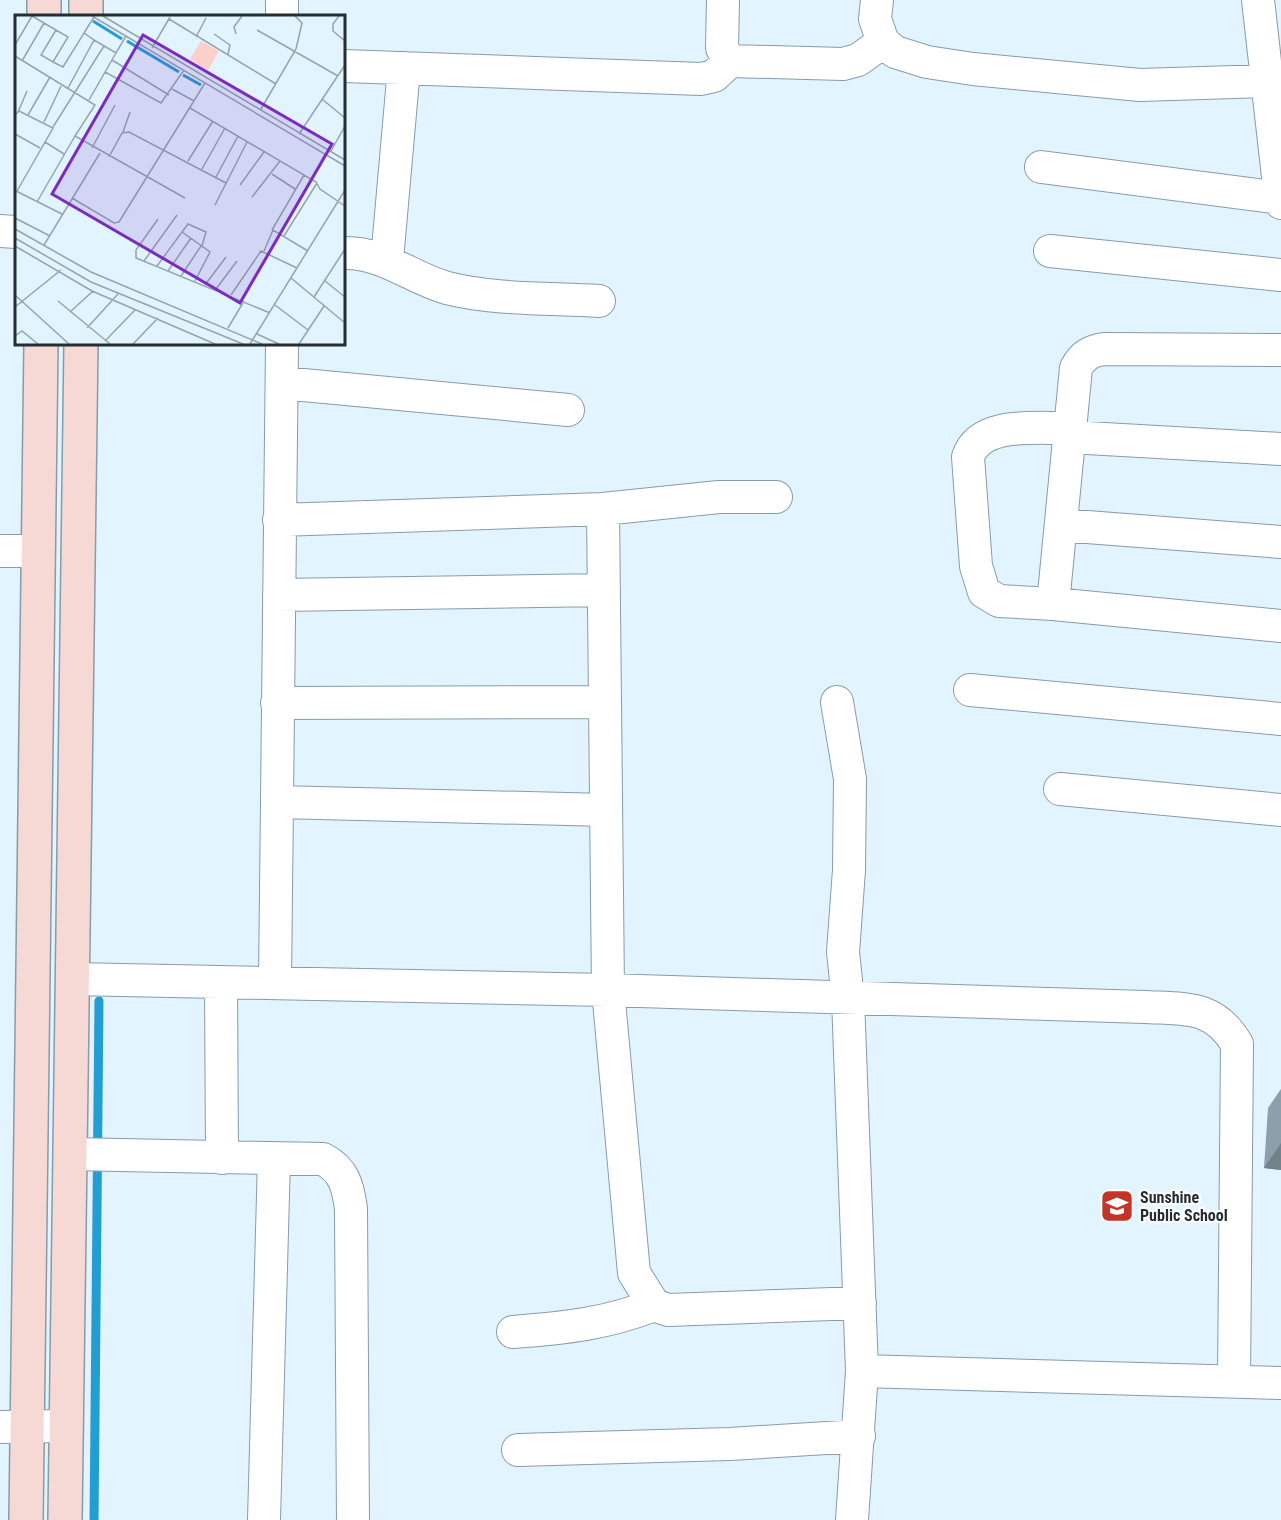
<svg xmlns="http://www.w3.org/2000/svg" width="1281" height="1520" font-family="'Roboto Condensed',sans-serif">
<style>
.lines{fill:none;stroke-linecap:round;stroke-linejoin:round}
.stream{stroke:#249dd2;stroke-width:9}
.street-casing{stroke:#879ca9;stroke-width:34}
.secondary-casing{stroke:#879ca9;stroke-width:36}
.street{stroke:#fff;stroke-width:32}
.secondary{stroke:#f6d9d5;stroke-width:33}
.wall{fill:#8ca0ab}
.shaded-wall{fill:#72828b}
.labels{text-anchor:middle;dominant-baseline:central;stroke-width:4.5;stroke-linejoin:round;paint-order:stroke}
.poi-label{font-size:16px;font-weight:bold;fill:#242d32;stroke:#fff;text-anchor:start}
.inset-river{fill:none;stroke:#249dd2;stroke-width:3}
.inset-road{fill:none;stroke:#95a4ad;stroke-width:1.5}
.view{fill:#7b2cbf;fill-opacity:0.15;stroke:#7b2cbf;stroke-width:3}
.inset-edge{fill:none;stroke:#242d32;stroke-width:3}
</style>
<rect width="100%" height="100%" fill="#e1f4ff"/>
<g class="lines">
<path class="stream" d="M94,1520L99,1001"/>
<g class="street-casing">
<path id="street" d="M723,0L722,48L730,61L843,64L858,60L883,42
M877,0L875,19L883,42L895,52L927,62L973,69L1140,85L1266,81
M1258,0L1281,203
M282,16V0
M344,66L701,79L714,76L730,61
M1041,167L1280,198
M0,231L16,232
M1050,251L1281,275
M344,253C383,252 411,278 447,288C494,300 551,298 599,301
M387,260L404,68
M1281,350L1104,349C1091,351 1083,355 1076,368L1053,604L1281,626
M282,383L568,410
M1069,437L1281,449
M603,509L608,990L634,1273L654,1305L668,1310L860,1303
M279,520L603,509L719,497H776
M1061,525L1281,542
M0,551H38
M279,595L604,590
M1053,604L999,601L984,592L976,566L968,457C980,420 1039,429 1070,428
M970,690L1281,719
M837,702L850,779L849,870L843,952L848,999L862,1371L852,1520
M277,703L605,702
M1060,789L1281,810
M277,802L606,810
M72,979L608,990L1145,1007C1186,1009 1214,1005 1237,1044L1234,1381
M221,982L222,1158
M275,983L282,344
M70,1154L323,1159C344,1170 348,1186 351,1209L353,1520
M513,1332C564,1328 606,1324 654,1305
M862,1371L1281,1383
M0,1427L66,1426
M518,1450L730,1444L859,1436
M264,1520L274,1159"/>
</g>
<g class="secondary-casing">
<path id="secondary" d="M44,16V0
M86,16V0
M26,1520L41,344
M65,1520L81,344"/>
</g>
<use href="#street" class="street"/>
<use href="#secondary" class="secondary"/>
</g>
<path class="wall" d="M1281,1089V1170L1264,1168L1268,1108Z"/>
<path class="shaded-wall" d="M1281,1143V1170L1264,1168Z"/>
<defs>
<g id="school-square" transform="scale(1.725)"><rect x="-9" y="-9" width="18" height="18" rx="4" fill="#c23528" stroke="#fff"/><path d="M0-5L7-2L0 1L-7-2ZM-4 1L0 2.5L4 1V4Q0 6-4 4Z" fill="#fff"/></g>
</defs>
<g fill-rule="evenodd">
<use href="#school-square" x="1117" y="1206"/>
</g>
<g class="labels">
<g class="poi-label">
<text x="1140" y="1197">Sunshine<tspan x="1140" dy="18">Public School</tspan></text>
</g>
</g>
<g transform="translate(15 15)">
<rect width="330" height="330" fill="#e1f4ff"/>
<path d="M186,26L204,36L193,55L175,44Z" fill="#fbd0c9"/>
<path class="inset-river" d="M78,6L107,24M112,26L164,57M168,60L186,70"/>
<path class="inset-road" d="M17,1L53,22L38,47L26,40L41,15M77,1L330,151M88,1L330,145M324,1L318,9V16L330,26M154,4L261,69M242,15L323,61M69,18L79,2M199,19L215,30L213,39M221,19L219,12L227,1M181,22L191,3M79,25L101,38L111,21M0,30L17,1M137,33L155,2M0,41L80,90L60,121L170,183M97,45L154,80M7,46L29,8M38,47L48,52L69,18L79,25L53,73M90,57L146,88L169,55M157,74L179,86M307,84L330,103M74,85L101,38M175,93L301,167L305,174L330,191M246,94L281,34L287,8L280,1M3,97L12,76M0,100L4,96L38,113L2,176M13,100L35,62M29,107L47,69M38,112L89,31M108,117L115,97M0,119L25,133M284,119L330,50M30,127L49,139M77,133L100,90M316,136L330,111M94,142L107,118L114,117L211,168M173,146L198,106M187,154L210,113M257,159L280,174M201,162L223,121M225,170L249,137M1,176L47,199M237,182L265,146M57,183L99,208L104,207L190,68M22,187L60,121M200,190L232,127M0,203L35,221M143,204L121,235V243L255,298M0,214L76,257L247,329M257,215L289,160M167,217L173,209L191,217L187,231M269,221L302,168M0,223L76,267L228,329M29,230L85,138M0,231L77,276L200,329M249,236L258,215L293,236M129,246L162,200M142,251L167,217L195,237L180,266M153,256L176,223M166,261L186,231M276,263L330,308M310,266L330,282M190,270L211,242M201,274L222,246M0,280L54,329M216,280L246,236L282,253M299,282L330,234M43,286L95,329M260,290L293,315M0,292L46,255M55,297L78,276M72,313L103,279M213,313L229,286M242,319L264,329M0,321L7,316L23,329M90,326L120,295M118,329L143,303M235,329L330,175M284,329L309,291"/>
<path class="view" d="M128,20L317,129L225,288L37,179Z"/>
<rect width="330" height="330" class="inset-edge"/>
</g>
</svg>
